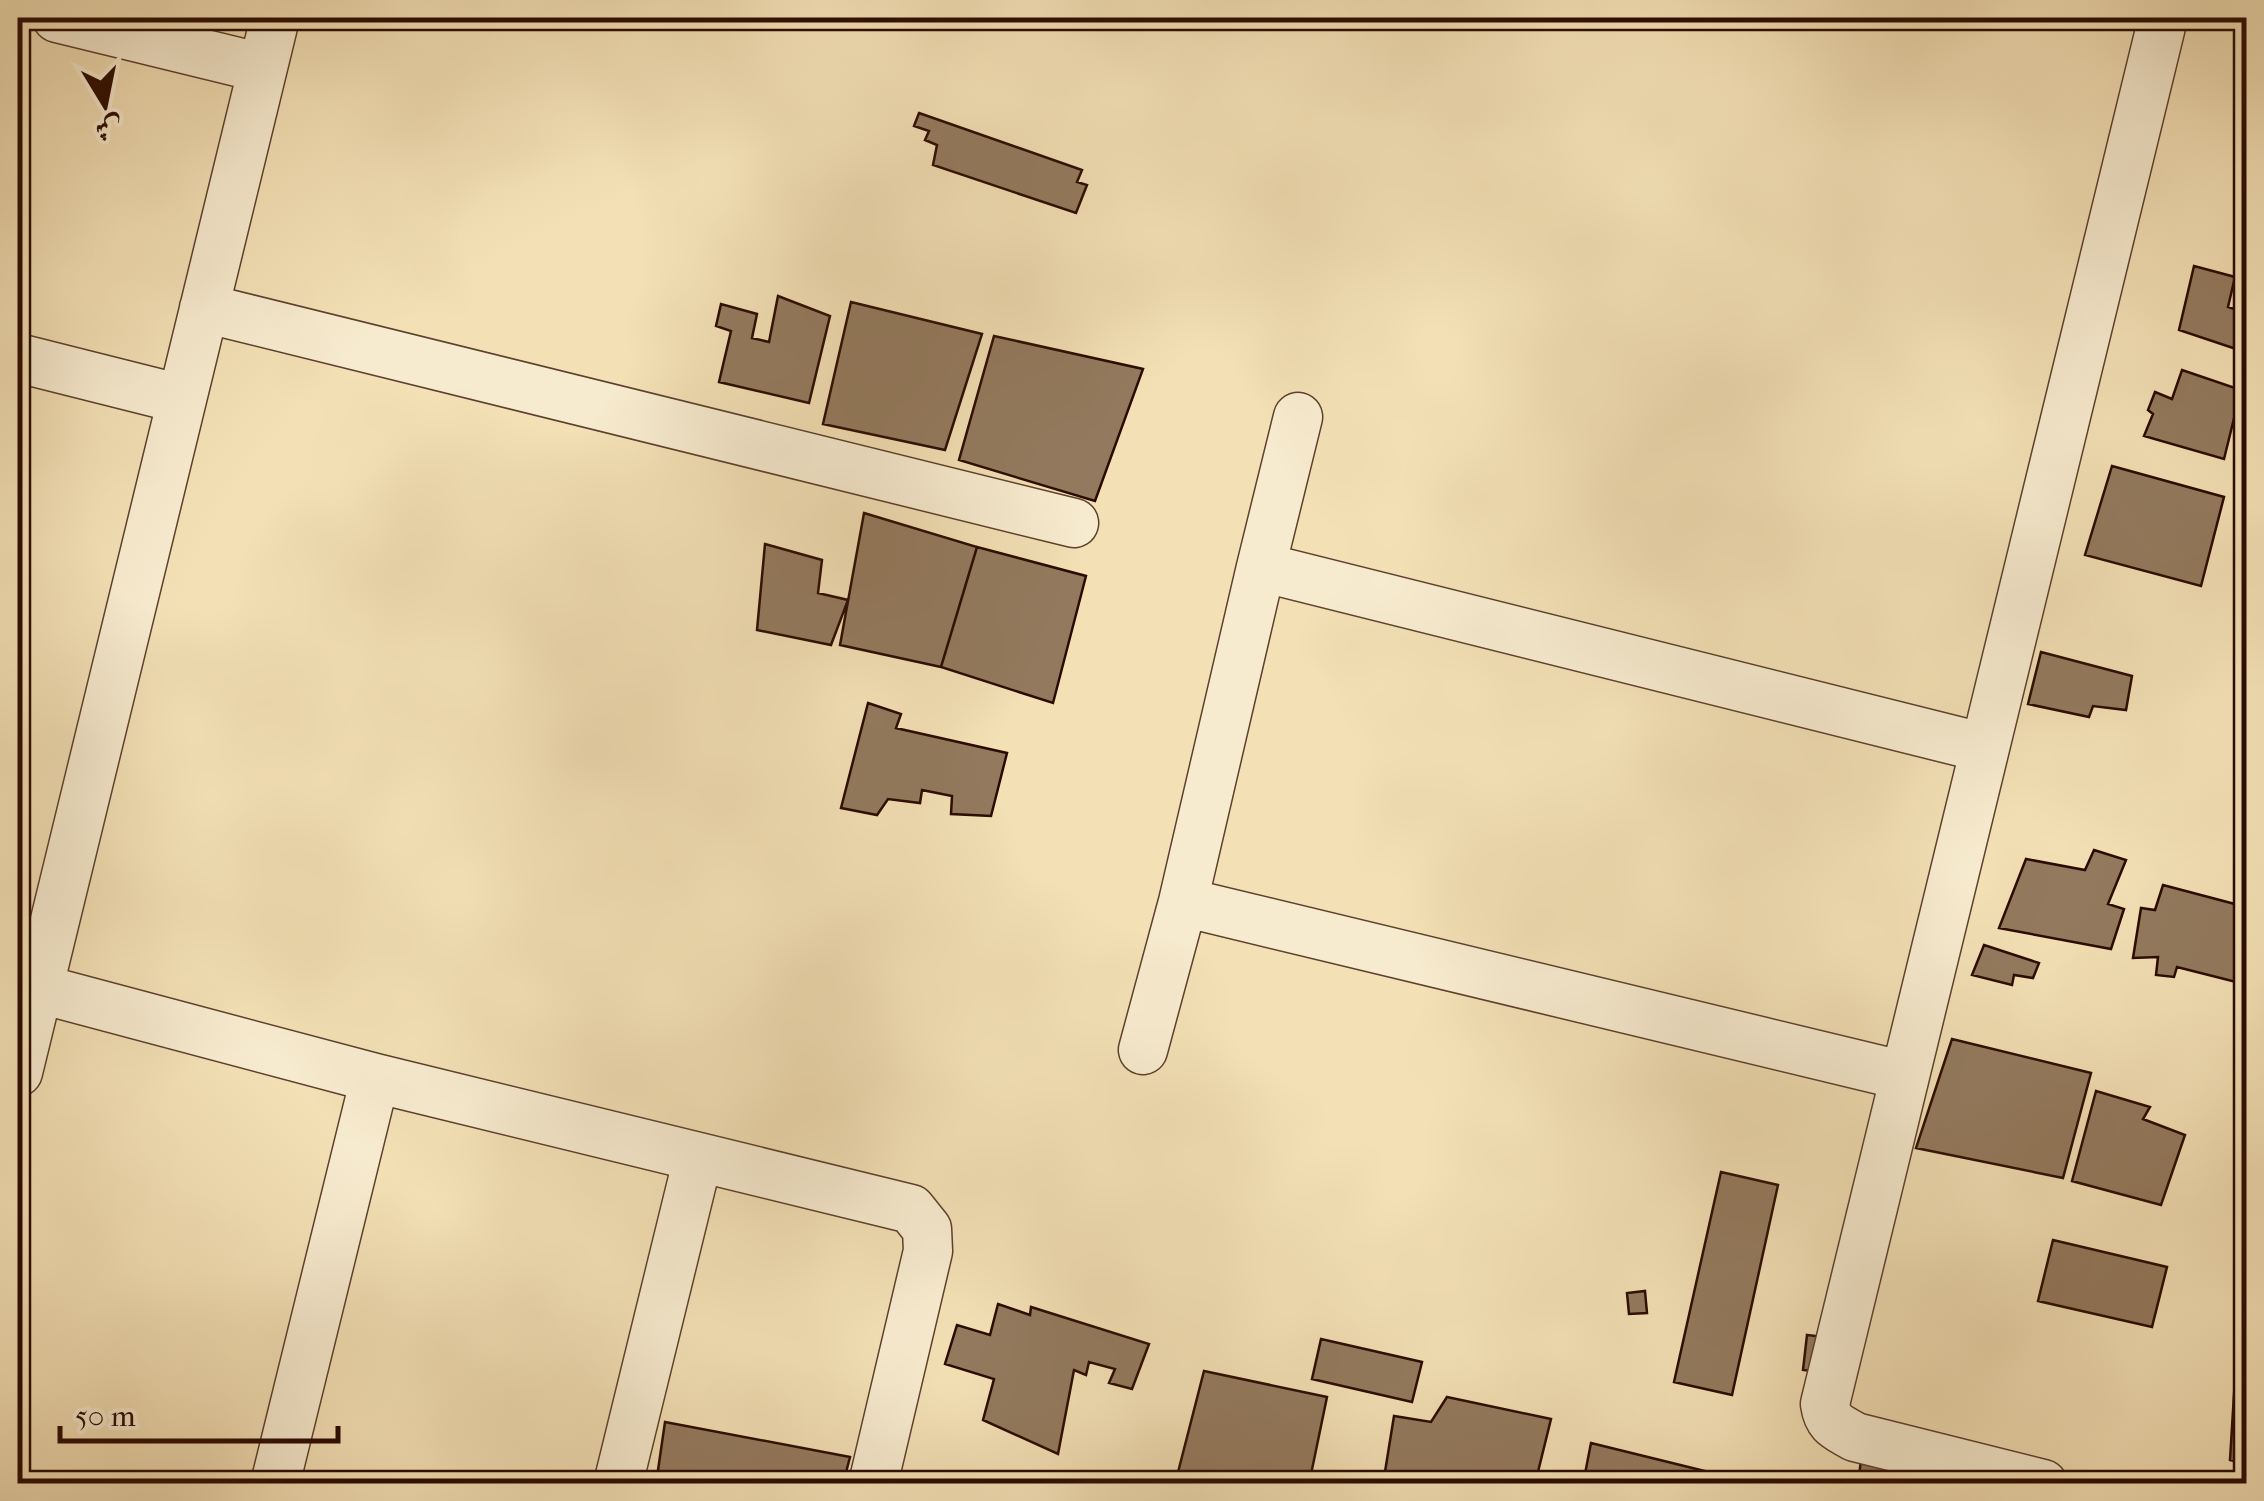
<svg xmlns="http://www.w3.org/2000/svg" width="2264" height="1501" font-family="'IM FELL French Canon',Amiri,serif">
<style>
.building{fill:#937a5e;stroke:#2b0b00;stroke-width:2.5}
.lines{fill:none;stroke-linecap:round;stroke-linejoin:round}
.minor-casing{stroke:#5d402d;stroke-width:51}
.minor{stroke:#f7ebcf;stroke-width:48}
</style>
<rect width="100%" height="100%" fill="#f3e0b5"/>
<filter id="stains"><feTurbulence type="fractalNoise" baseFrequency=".002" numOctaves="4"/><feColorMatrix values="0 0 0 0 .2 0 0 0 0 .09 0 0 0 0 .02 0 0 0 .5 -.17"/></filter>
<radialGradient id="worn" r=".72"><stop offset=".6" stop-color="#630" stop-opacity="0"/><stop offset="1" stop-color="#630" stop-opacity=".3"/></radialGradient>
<path class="building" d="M919,113L1082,170L1077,182L1087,185L1076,213L933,165L937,145L925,140L929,131L914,126Z
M2194,266L2235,277L2228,307L2246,313V367L2244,366L2245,352L2179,330Z
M778,296L830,316L809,403L719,382L731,331L716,326L721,304L757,314L752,338L769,342Z
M851,302L982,334L945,450L823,424Z
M994,336L1143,369L1095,501L959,460Z
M2182,370L2241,390L2224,459L2144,436L2153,414L2148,410L2155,392L2172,399Z
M2112,466L2224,497L2201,586L2085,555Z
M864,513L977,547L941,667L840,645Z
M765,544L822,560L818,593L848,600L831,645L757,630Z
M977,547L1086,576L1053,703L941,667Z
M2041,652L2132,676L2126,710L2093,706L2089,717L2028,704Z
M868,703L901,714L896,728L1007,753L991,816L951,814L952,796L922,790L920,803L888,799L877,815L841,808Z
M2094,850L2126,860L2108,904L2124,909L2111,949L1999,928L2026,859L2085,870Z
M2163,885L2246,907L2241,926L2246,931V959L2240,983L2177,967L2174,977L2156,975L2158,957L2133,958L2141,908L2155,910Z
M1984,945L2039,963L2033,978L2014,975L2012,985L1972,975Z
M1952,1039L2091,1073L2063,1178L1916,1148Z
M2096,1091L2150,1107L2143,1119L2185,1135L2161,1205L2072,1181Z
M1721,1172L1778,1185L1732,1395L1674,1382Z
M2053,1240L2167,1267L2152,1327L2038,1301Z
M1645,1291L1647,1313L1629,1314L1627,1293Z
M998,1304L1030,1315L1031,1307L1149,1344L1132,1389L1109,1383L1115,1369L1089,1362L1086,1375L1074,1370L1058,1454L983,1420L994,1379L945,1364L957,1325L990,1335Z
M1807,1335L1825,1337L1822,1372L1803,1370Z
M1321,1339L1422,1362L1412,1402L1312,1379Z
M1204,1371L1327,1397L1309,1484H1175Z
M2235,1378L2246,1380V1464L2230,1460Z
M1447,1397L1551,1419L1535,1484H1383L1394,1416L1431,1422Z
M665,1422L850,1457L843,1484H656Z
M1591,1443L1737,1479L1736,1484H1583Z
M1862,1452L1919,1460L1917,1483L1859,1476Z
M347,1475L437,1484H342Z"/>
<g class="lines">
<g class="minor-casing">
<path id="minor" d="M57,18L262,68
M204,308L1074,523
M18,358L181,399
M1261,567L1298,417
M18,983L375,1078L911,1209L927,1229L928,1251L873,1484
M1143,1050L1183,902
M18,1072L275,18
M1905,1076L1183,902L1261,567L1985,748
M275,1484L375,1078
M618,1484L698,1158
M2043,1484L1855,1437C1838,1427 1828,1425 1825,1404L2163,18"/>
</g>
<use href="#minor" class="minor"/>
</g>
<rect width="2264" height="1501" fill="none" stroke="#f3e0b5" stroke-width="60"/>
<rect x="20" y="20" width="2224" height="1461" fill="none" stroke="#2b0b00" stroke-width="5"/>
<rect x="30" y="30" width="2204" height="1441" fill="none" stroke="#2b0b00" stroke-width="2.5"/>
<g transform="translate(105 105) rotate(170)" stroke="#f7ebcf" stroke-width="8" paint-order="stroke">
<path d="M0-8L18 38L0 25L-18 38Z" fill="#2b0b00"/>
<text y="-15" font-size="28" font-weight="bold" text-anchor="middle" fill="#2b0b00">ش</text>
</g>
<path d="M60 1426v15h278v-15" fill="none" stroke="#2b0b00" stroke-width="5"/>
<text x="75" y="1426" font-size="30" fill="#2b0b00" stroke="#f7ebcf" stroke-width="8" paint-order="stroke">50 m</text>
<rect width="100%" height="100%" filter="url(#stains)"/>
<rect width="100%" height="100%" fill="url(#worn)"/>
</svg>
